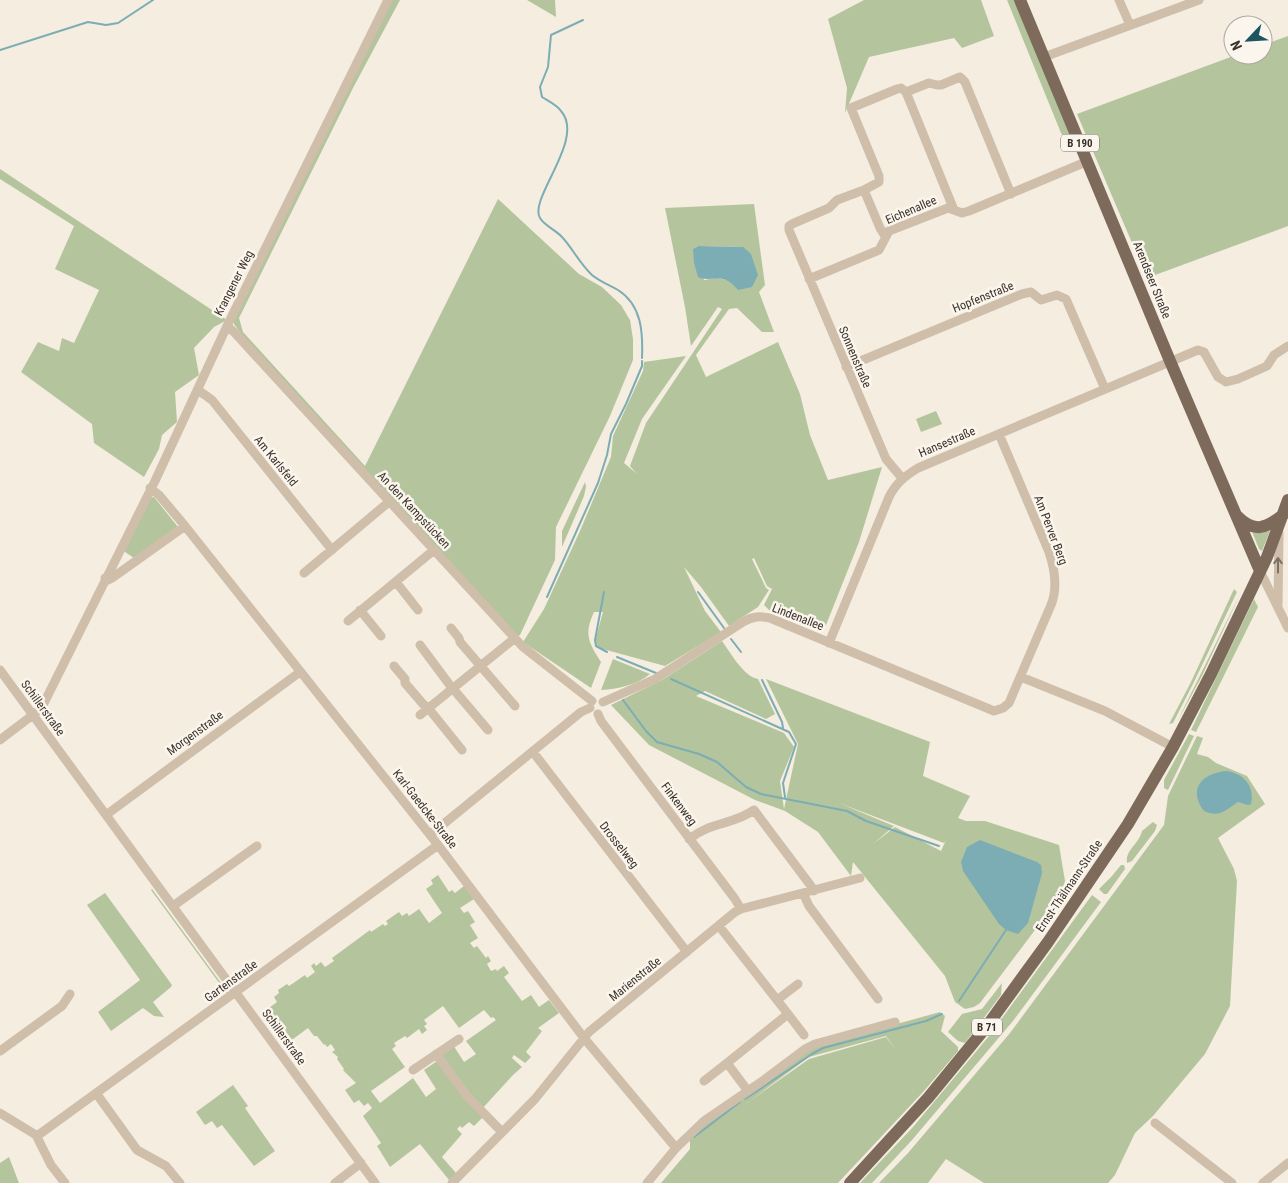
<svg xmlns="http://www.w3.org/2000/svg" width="1288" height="1183" font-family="'Roboto Condensed',sans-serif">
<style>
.green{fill:#b4c59e;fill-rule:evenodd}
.water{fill:#7cacb4}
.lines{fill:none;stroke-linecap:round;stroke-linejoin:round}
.stream{stroke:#7cacb4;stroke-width:2}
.street{stroke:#cebeaa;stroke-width:9}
.primary{stroke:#7e6a5a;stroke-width:12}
.oneway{stroke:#7d7064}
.labels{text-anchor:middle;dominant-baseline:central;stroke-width:5;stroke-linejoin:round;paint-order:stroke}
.shield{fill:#fbf6ed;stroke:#756c64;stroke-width:1}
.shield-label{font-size:11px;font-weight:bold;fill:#3b312a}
.street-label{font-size:12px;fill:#3b312a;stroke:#fbf6ed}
</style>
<rect width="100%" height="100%" fill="#f5ede0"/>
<path class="green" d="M392,0H400L353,88L239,318L243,332L365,466L498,199L579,274L602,287L621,305L630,320L633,339V360L610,416L556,527L555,560L520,635L516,636L242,335L234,324V318Z
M527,0H555L556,17Z
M864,0H981L994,36L962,48L954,38L869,57L845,113L847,88L828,19Z
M1007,0H1016L1076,148L1074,152L1061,133Z
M1288,36V226L1147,278L1077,114L1236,55H1263V45Z
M0,169L227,320L214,327L194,348L199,375L175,392L177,422L162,435L159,449L144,477L94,443L92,424L21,372L38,342L59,351L62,338L74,343L99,290L55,269L74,226L0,179Z
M754,204L765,285L759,292L774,332H762L737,308L729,309L696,355L706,377L778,342L800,394L810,435L828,480L882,467L859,542L826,625L822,628L817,626L811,629L772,613L764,605L772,589L767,586L754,558L752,559L766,588L769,590L758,607L729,626L701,587L684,567L705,611L721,632L665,666L599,648L595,641L603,612H594C584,634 588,642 601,662L591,688L523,642L544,609L580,531L611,457L613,436L643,371L644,362L686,356L642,419L624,463L636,473L630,466L646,423L722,309L718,307L691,346L685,307L665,208ZM699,246L743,247L728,280L717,278L704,280Z
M936,411L942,424L921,432L916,419Z
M585,482L586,487L584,496L562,547V531Z
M154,497L178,527L134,558L122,550L148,498Z
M1271,528L1262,551L1259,549L1251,529Z
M1234,589L1237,592L1193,684L1173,723L1169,724L1191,682Z
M1241,592L1202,676L1177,722Z
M1254,599L1258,607L1196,732L1191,730Z
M722,641C730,652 744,677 758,679L775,714L766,719L705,691L696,696L784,733L794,747L780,781L784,809L798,744L766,679L930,742L923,776L970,796L958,818L966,821H985L1059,845L1065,881L1064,885L1038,926L980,1003L974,1007L965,1009L955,1002L945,976L853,862L851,876L818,832L785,811L755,800L649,745L611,705L662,680ZM839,803L944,843L946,840L941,851L895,827L873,844L894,826Z
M613,659L650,674C637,685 617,689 601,690Z
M1189,734L1194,736L1168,790L1164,788V780Z
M1197,736L1203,738L1197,754L1208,757L1216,763L1247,776L1265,804L1218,838L1234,869L1237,881L1230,1006L1205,1054L1153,1116L1135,1133L1115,1175L1108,1183H984L946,1159L928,1183H879L908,1153L1010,1033L1164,825L1168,796Z
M1153,822L1157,825L1155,831L1132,861L1127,863C1125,850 1139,844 1142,831Z
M1121,865H1124L1125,869L1107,894H1104L1099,889L1112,876Z
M438,875L449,892L452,890L455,893L464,886L474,899L460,908L464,913L468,911L475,922L470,925L478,938L470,943L474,948L477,946L486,958L488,956L491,961L487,964L491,971L496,969L497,971L504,966L509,973L504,977L522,1001L531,995L539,1007L549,1000L559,1013L538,1028L542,1031L526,1052L531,1057L525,1063L514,1055L512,1058L522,1067L513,1075L481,1110L485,1115L474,1126L469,1122L462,1128L460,1126L457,1129L462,1134L442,1157L456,1173L449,1180L420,1144L390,1167L377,1146L381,1143L363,1116L372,1108L368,1103L364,1106L359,1100L354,1103L345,1090L356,1083L343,1070L344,1069L337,1059L338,1057L332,1052L335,1050L331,1044L327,1047L325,1044L324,1045L317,1036H314L308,1028L285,1045L261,1014L277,1002L274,997L279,993L278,990L287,984L289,986L305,975L307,978L315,972L311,966L314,963L316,966L321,962L325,967L334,961L332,958L370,930L371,932L383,924L385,926L388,924L386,921L399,912L402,916L407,913L409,916L419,909L429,923L442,913L426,889L433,884L431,880ZM443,1006L459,1028L484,1010L491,1018L493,1017L496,1020L466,1041L476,1054L464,1062L453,1045L438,1056L440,1059L424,1070L436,1089L426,1097L413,1078L380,1103L371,1091L405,1067L392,1049L396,1046L394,1043L405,1036L407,1038L419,1029L422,1034L427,1030L424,1026L427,1024L424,1020Z
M152,889L229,994L228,995L151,890Z
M105,893L172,985L171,987L153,1002L164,1017L154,1016L143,1008L111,1031L98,1012L140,980L87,905Z
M1092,895L1101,902L1013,1021L912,1140L872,1183H860L913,1127L989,1036Z
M1002,983L1001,995L965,1043L958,1041L948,1032L962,1014L982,1009Z
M940,1012L945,1016L941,1031L958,1047V1051L924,1091L838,1183H661L690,1149V1137L717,1114L814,1047ZM886,1036L895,1049L886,1037L809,1059L747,1103L809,1057Z
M233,1085L248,1106L245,1108L275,1151L254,1166L222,1125L217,1128L212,1121L205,1125L196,1112Z
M9,1157L19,1183H0V1163Z"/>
<path class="water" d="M699,246L743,247L751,254L758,275L752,287L738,290C735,287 732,283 728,281C719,275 708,282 698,277L694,263L693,249Z
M1227,771C1244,774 1255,786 1251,804L1248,805L1238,802C1226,810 1219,818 1204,811C1187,788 1203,773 1227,771Z
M980,840L1037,862L1041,865L1042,873L1028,923L1018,934L1006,930L999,924L963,871L961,862L967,847Z"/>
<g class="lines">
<path class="stream" d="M583,20L551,35L548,67L540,87L542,97C548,101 557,105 561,111C586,139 528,199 540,218C544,225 555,230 561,236C572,247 579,263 592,275C599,281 609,285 618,290C642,305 643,333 642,358
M0,50L88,22L106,25L118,23L153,0
M604,592L595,640L596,646L607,652
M698,592L724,628
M547,597L598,483L607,455L611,434L626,404L642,366V361
M731,639L741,652
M617,657L656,673
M671,679L789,732L796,744L783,783L785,797
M762,680L782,722L783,728
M623,700L646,731L657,742L699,754L717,762L746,787L761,794L847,811L866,821L939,846
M959,1001L1006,930
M745,1099L812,1054L823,1048L926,1021L942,1014
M694,1137L740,1102"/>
<path class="street" d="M1119,0L1130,25
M1044,57L1199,0
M906,92L954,210
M864,190L837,200L829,208L792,224L789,226V230L886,459L902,478
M885,236L880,228L864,190L879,182V176L851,108L897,89L901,88L906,92L929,83L937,85H941L960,77L965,82L1011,194
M809,279L879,250L889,231L948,208L962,213L969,211L1088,161
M227,326L234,332L523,647L592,701
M846,367L1022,294L1031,292L1041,300L1057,295L1066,299L1105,389
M198,390L212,400L332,550
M150,488L159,495L185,526L438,845L584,1038L676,1148
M1260,571L1288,628
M304,573L390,501
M105,578L108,580L112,578L185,526
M396,582L418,610
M1278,605L1279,533
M360,610L381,636
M348,621L434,550
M451,628L459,638L460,642L515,706
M829,643L889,497C896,483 905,476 918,468L1198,350L1204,352L1218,377L1226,382L1238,379L1267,366L1274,355L1288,346
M420,645L449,684L488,730
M394,666L405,679V683L423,704L429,709L462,750
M0,670L375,1183
M1021,677L1105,711L1173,747
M603,702L655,679L743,622C753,616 760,616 770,618L994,711L1003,708L1009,703L1051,605C1058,588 1055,570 1049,552L999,434
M598,714L601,721L735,899L741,909
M420,715L515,638
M0,740L38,711L42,707L155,481L227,326L388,0
M533,752L687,952
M106,815L300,672
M430,835L581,712L590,708
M689,839C712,821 733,825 754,810L811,886L814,891
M803,893L809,906L878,999
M173,906L257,846
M719,926L788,1014L727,1063L748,1091
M777,1000L798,984
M788,1014L804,1035
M0,1051L62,1006L70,994
M436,1054L467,1096L502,1132
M413,1070L459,1039
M704,1081L727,1063
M96,1093L137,1150L166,1166L180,1183
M0,1113L36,1135L51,1165L65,1183
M1155,1123L1232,1183
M37,1136L438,845
M335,1183L361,1163
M452,1183L535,1099L589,1032L735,912L741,909L860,878
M647,1183L676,1148L704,1121L764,1080L805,1049L815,1044L895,1022
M1263,1183L1288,1163"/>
<path class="primary" d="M1020,0L1170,361L1260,571
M1237,516C1254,533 1265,529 1283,515
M850,1183L928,1098L987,1026L1048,942L1128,824L1173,747L1211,674L1267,557L1288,500"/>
</g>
<defs><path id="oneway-shaft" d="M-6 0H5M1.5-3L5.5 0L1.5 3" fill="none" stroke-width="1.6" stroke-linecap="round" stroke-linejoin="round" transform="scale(1.25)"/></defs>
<use class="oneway" href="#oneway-shaft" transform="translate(1278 565) rotate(-90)"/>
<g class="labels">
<g class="shield">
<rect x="1061" y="134.5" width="38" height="17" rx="4"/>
<rect x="972" y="1018.5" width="30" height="17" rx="4"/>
</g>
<g class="shield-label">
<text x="1080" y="143">B 190</text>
<text x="987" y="1027">B 71</text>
</g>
<g class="street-label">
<text transform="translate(911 210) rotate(-23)">Eichenallee</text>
<text transform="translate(1152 280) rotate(68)">Arendseer Straße</text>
<text transform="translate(234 283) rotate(-63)">Krangener Weg</text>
<text transform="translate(983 297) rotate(-22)">Hopfenstraße</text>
<text transform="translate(855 357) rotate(67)">Sonnenstraße</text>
<text transform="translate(947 442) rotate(-23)">Hansestraße</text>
<text transform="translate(276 461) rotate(51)">Am Karlsfeld</text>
<text transform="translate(414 510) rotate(47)">An den Kampstücken</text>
<text transform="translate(1051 530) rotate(69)">Am Perver Berg</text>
<text transform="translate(798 617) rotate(21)">Lindenallee</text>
<text transform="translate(43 708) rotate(54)">Schillerstraße</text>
<text transform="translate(195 733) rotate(-36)">Morgenstraße</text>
<text transform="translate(679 804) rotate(53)">Finkenweg</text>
<text transform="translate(425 809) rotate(52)">Karl-Gaedcke-Straße</text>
<text transform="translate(619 845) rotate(52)">Drosselweg</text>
<text transform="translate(1069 886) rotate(-56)">Ernst-Thälmann-Straße</text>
<text transform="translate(635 979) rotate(-39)">Marienstraße</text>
<text transform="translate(231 981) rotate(-36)">Gartenstraße</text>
<text transform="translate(284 1037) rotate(54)">Schillerstraße</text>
</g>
</g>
<g transform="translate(1248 40) rotate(245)"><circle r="24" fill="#fbf6ed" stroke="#aea79f"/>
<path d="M0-4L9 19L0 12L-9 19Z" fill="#1c5560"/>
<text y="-8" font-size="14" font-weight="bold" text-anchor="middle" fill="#3b312a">N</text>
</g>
</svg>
